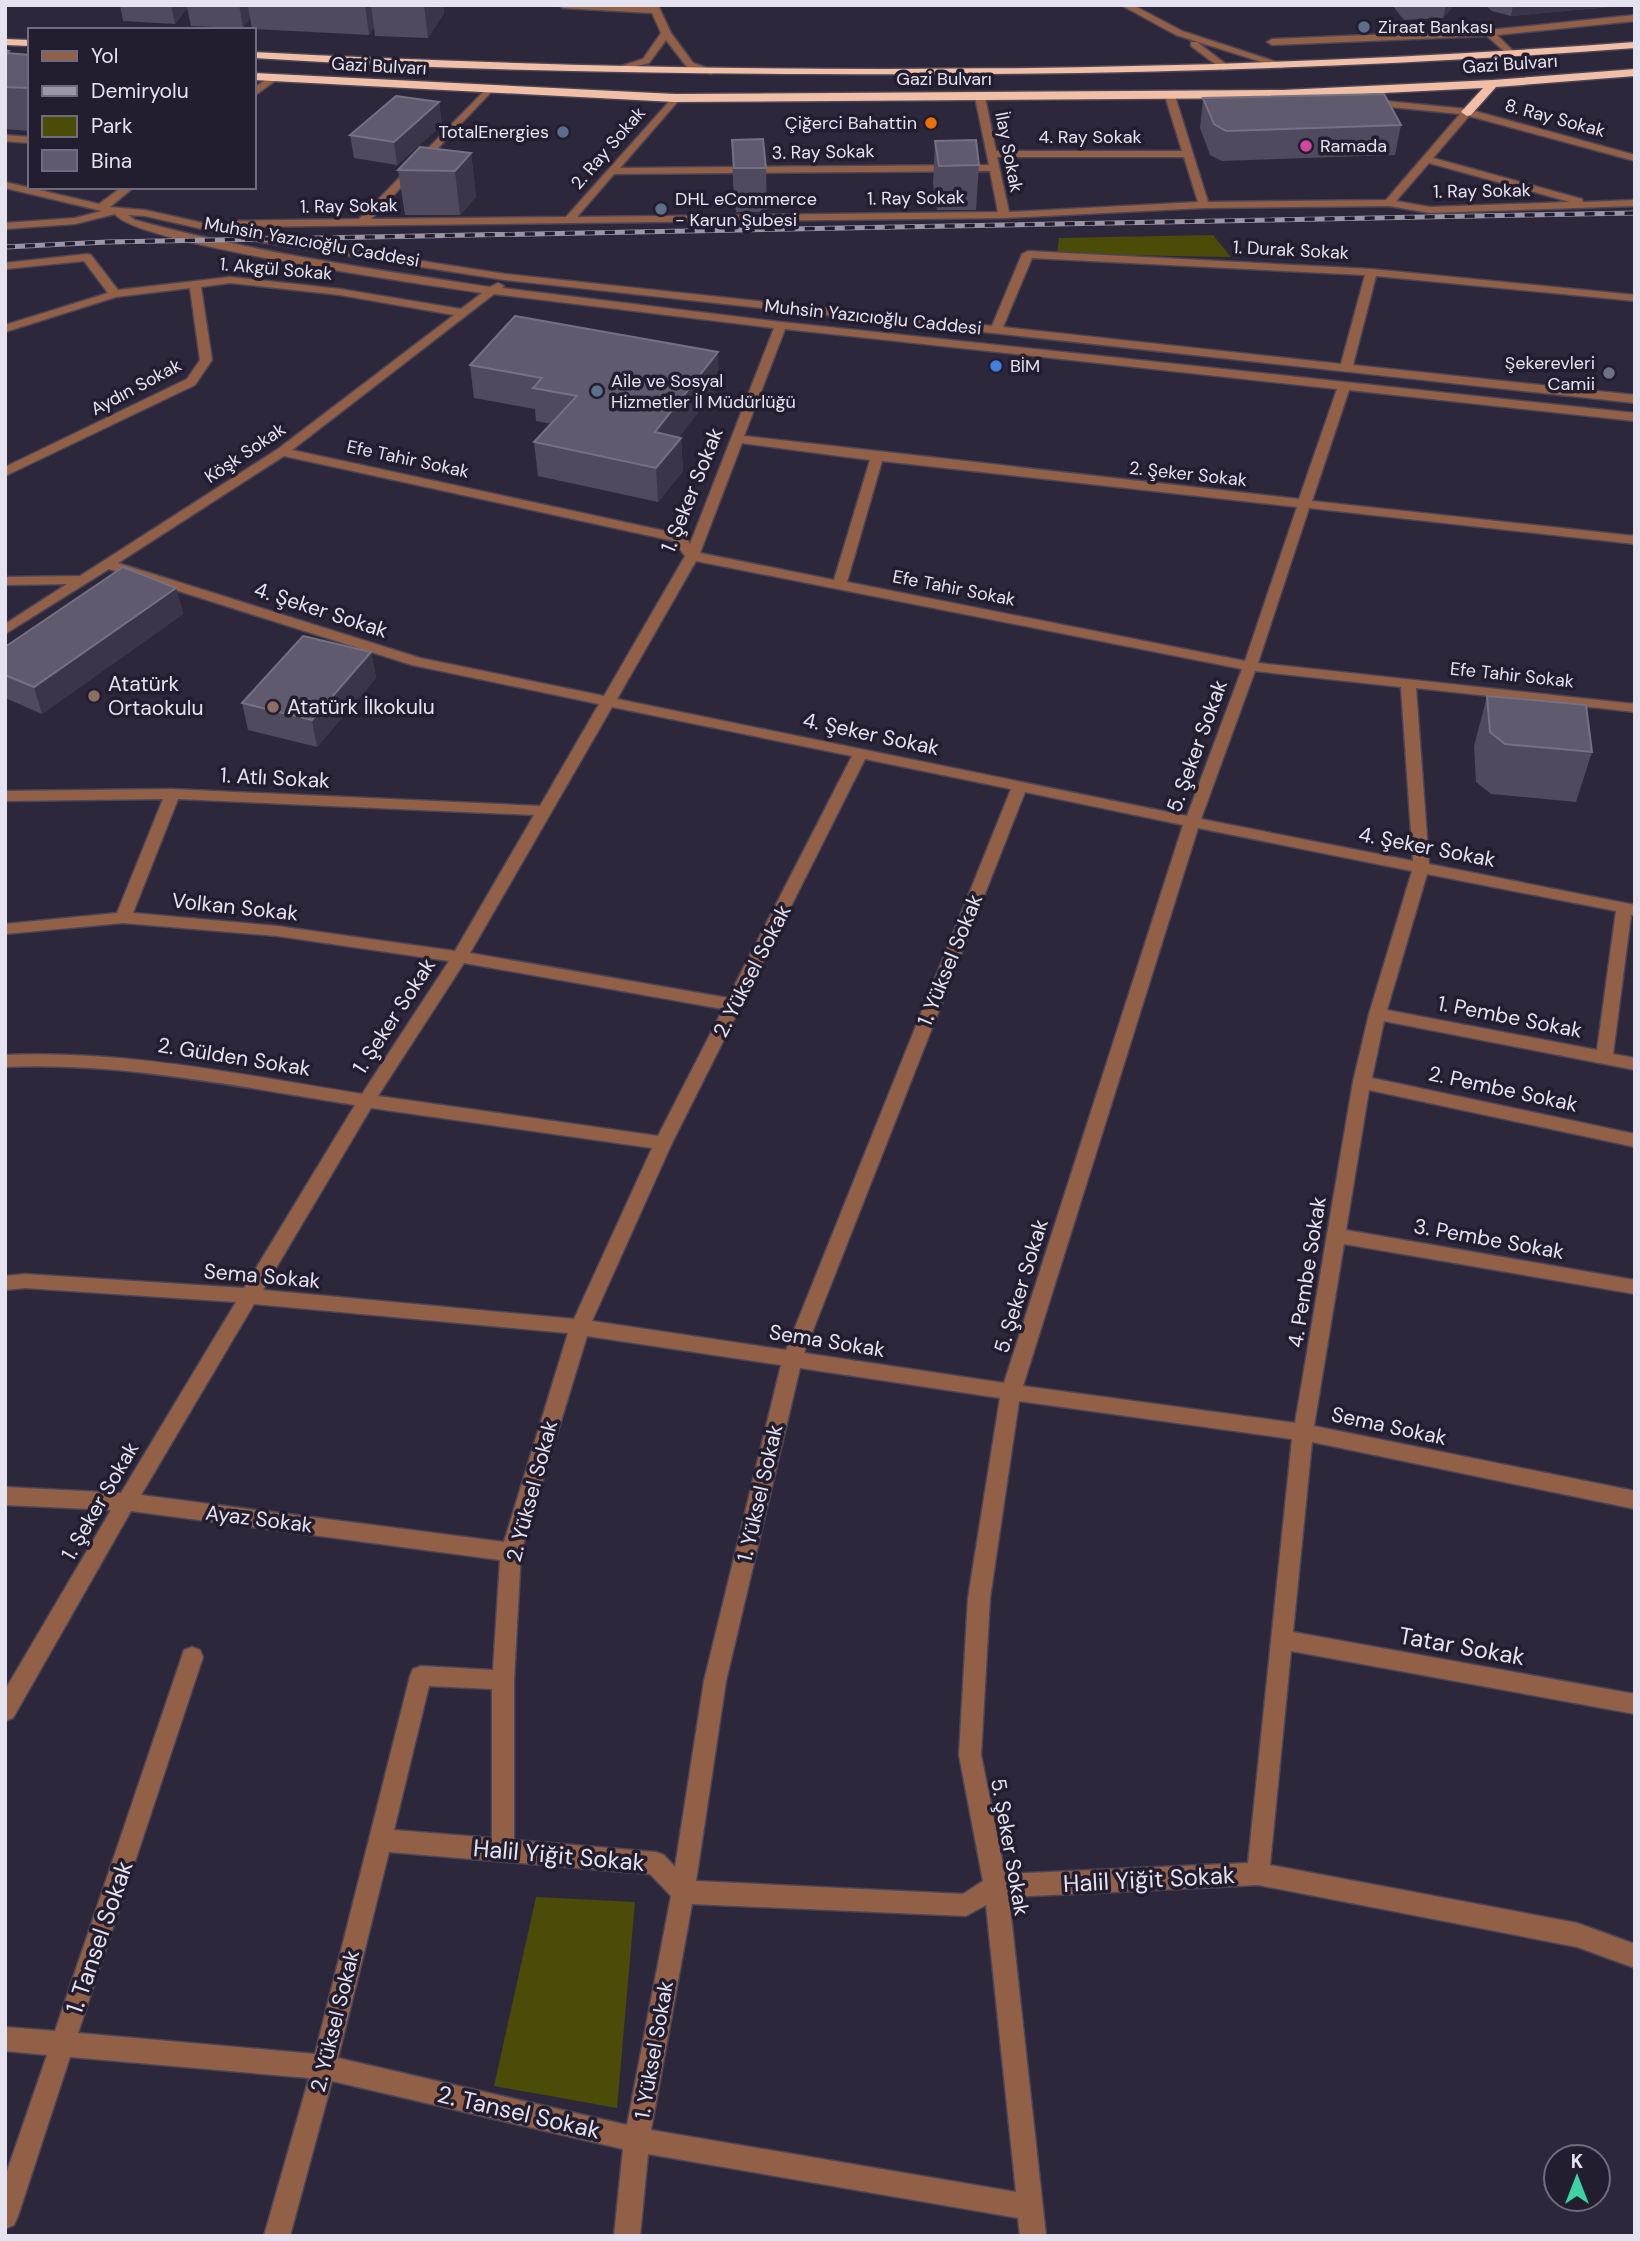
<svg xmlns="http://www.w3.org/2000/svg" width="1640" height="2241" font-family="'DM Sans',sans-serif">
<style>
.green{fill:#4a4c07}
.lines{fill:none;stroke-linecap:round;stroke-linejoin:round}
.minor-casing{stroke:#4b4558;stroke-width:3}
.highway-casing{stroke:#4b4558;stroke-width:3}
.minor{fill:#926047;fill-rule:evenodd}
.highway{fill:#f1bea6;fill-rule:evenodd}
.rail-casing{stroke:#9a96a6;stroke-width:5}
.rail{stroke:#231d30;stroke-width:3.5;stroke-dasharray:10;stroke-linecap:butt}
.wall{fill:#4f4a5e}
.shaded-wall{fill:#3b3549}
.building{fill:#605a6e;stroke:#757082;stroke-width:2}
.service-dot{fill:#5c6f8a;stroke:#231d30;stroke-width:2.5}
.food-dot{fill:#e8710a;stroke:#231d30;stroke-width:2.5}
.hotel-dot{fill:#d1479c;stroke:#231d30;stroke-width:2.5}
.shop-dot{fill:#3f7fe0;stroke:#231d30;stroke-width:2.5}
.worship-dot{fill:#6b7280;stroke:#231d30;stroke-width:2.5}
.education-dot{fill:#8d6e63;stroke:#231d30;stroke-width:2.5}
.labels{text-anchor:middle;dominant-baseline:central;stroke-width:7;stroke-linejoin:round;paint-order:stroke}
.far-poi-label{font-size:18px;fill:#e6e3f0;stroke:#231d30;text-anchor:start}
.far-street-label{font-size:18px;fill:#e6e3f0;stroke:#231d30}
.street-label{font-size:21px;fill:#e6e3f0;stroke:#231d30}
.poi-label{font-size:21px;fill:#e6e3f0;stroke:#231d30;text-anchor:start}
.near-street-label{font-size:24px;fill:#e6e3f0;stroke:#231d30}
</style>
<rect width="100%" height="100%" fill="#2d273b"/>
<path class="green" d="M1213,235L1231,257L1057,254L1059,238Z
M536,1897L635,1902L617,2108L494,2086Z"/>
<g class="lines">
<g class="minor-casing">
<path id="minor" d="M559,5H658L671,33L693,63L716,71L711,74L687,67L666,40L649,63L618,71V67L643,59L661,33L652,13L563,8Z
M1121,5H1133L1182,31L1289,66L1281,68L1176,35Z
M1635,15V21L1497,35L1517,55L1512,58L1487,36L1272,45L1267,42L1272,39L1489,30Z
M1191,42H1197L1231,68L1223,70L1191,46Z
M271,76L279,78L254,96V88Z
M489,86L492,87V91L371,219L566,217L675,95L680,98L679,100L620,168L989,165L975,97L980,94L985,97L996,151H1182L1165,96L1170,93L1175,96L1208,202L1386,200L1460,114L1361,104V100L1365,99L1467,109L1635,155V161L1469,116L1433,158L1582,199L1583,202L1635,200V206L1430,213L1389,206L1204,208L1004,218L228,227L223,224L228,221L359,219ZM997,157H1184L1198,202L1009,212ZM1429,163L1570,202L1430,207L1396,201ZM990,171L998,212L577,217L614,174Z
M5,135L30,137V143L5,141Z
M5,182L99,204L122,187H134L110,207L145,210L261,236L505,274L992,326L1022,254L1028,251L1371,269L1635,295V301L1376,276L1353,365L1635,395V403L505,280L261,242L145,216L128,215L135,220C252,252 370,269 490,287L498,283L504,286L502,288L781,322L1635,413V421L1349,390L1312,501L1635,536V544L1309,508L1258,663L1635,704V712L1416,688L1429,864L1635,905V915H1631L1613,1054L1635,1058V1070L1384,1021L1372,1078L1635,1134V1147L1369,1090L1346,1230L1635,1280V1294L1344,1244L1314,1426L1635,1491V1509L1312,1442L1293,1632L1635,1694V1714L1291,1651L1270,1865L1577,1923L1635,1944V1968L1577,1947L1258,1885L1009,1897L1046,2236H1020L1018,2218L648,2154L640,2236H614L623,2149L332,2081L290,2236H264L309,2078L70,2057L18,2216L14,2225L5,2229V2177L47,2055L5,2051V2027L55,2031L184,1650L192,1647L200,1650L203,1657L78,2033L315,2054L410,1676L413,1669L421,1666L493,1670L500,1560L131,1511L13,1718L5,1721V1690L111,1510L5,1505V1487L121,1493L236,1302L25,1288L5,1290V1276L25,1274L244,1288L355,1105C238,1087 123,1062 5,1067V1055C126,1050 243,1075 362,1094L449,961L277,936L123,923L5,934V924L117,913L163,799L5,801V791L172,789L540,806L599,704L412,665L109,569L5,634V624L67,584L5,585V577L80,576L278,449L454,315L340,295L230,283L201,287L212,360L195,385L5,476V467L187,379L200,360L190,288L116,297L5,332V325L108,293L84,261L5,269V263L87,254L91,255L118,290L230,277L340,289L461,309L482,293C430,285 134,244 115,214L75,224L5,229V223L75,218L102,211L5,188ZM1032,258L1365,275L1341,364L1003,327ZM494,294L774,328L690,544L684,535L679,534L292,450ZM785,329L1337,389L1299,499L744,436ZM742,443L870,460L834,580L700,553ZM284,456L674,541L685,556L604,696L420,658L118,563ZM882,461L1297,507L1245,661L847,582ZM696,561L1242,669L1187,816L617,699ZM1255,671L1401,687L1413,861L1201,819ZM612,707L852,756L728,998L470,953ZM865,759L1011,789L786,1350L592,1321L672,1143ZM1025,792L1183,825L1004,1383L804,1353ZM178,799L534,815L455,951L277,926L133,913ZM1198,828L1412,871L1369,1014L1353,1082L1295,1423L1023,1386ZM1427,874L1616,911L1597,1050L1387,1010ZM464,963L723,1009L658,1136L378,1096ZM371,1108L652,1148L574,1319L263,1290ZM254,1304L568,1333L504,1542L141,1495ZM587,1336L781,1365L704,1681L675,1867L664,1855L656,1852L514,1840V1680L521,1552ZM800,1368L1000,1398L968,1598L959,1755L983,1881L963,1894L696,1881L726,1681ZM1019,1401L1292,1439L1248,1863L1005,1874L981,1755L990,1598ZM429,1686L492,1689V1838L394,1830ZM389,1852L650,1874L671,1896L627,2125L338,2058ZM692,1904L966,1916L986,1905L1016,2192L651,2130Z"/>
</g>
<g class="highway-casing">
<path id="highway" d="M5,39L30,40V46L5,45Z
M1635,42V48C1360,69 1085,76 809,74C624,73 439,70 254,58V52C713,76 1176,76 1635,42Z
M1635,69V76L1496,87L1471,115L1467,116L1461,112L1483,88L1283,98L675,102L254,80V73L675,94L1283,90L1493,80Z"/>
</g>
<use href="#minor" class="minor"/>
<use href="#highway" class="highway"/>
<g class="rail-casing">
<path id="rail" d="M5,247L107,242L1635,213"/>
</g>
<use href="#rail" class="rail"/>
</g>
<path class="wall" d="M120,5H443L444,13L428,38L375,36L374,27L369,35L252,29L250,18L243,28L191,26L187,8L175,24L123,21Z
M1392,5H1454L1443,18L1404,20Z
M1485,5H1631L1511,16L1492,11Z
M5,50L9,51V53L30,55V131L5,129Z
M1203,98L1401,125L1395,155L1222,161L1210,155L1200,128Z
M439,102L442,125L397,165L354,158L350,135Z
M732,140L766,168L767,212H736L733,184Z
M935,141L979,165L976,210H937L933,184Z
M471,153L476,197L460,215H405L398,170Z
M470,365L719,385L679,437L681,438L683,471L658,502L538,476L534,442L551,424L536,421L535,409L474,398Z
M176,588L183,614L42,714L5,698V647Z
M371,652L376,678L317,747L248,730L242,703Z
M1487,696L1592,752L1576,802L1491,794L1476,782L1474,746Z"/>
<path class="shaded-wall" d="M171,5H187V8L175,24Z
M239,5H248L250,18L243,28Z
M365,5H371L374,27L369,35Z
M424,5H443L444,13L428,38Z
M1446,5H1454L1443,18Z
M1513,5H1631L1511,16Z
M439,102L442,125L397,165L394,142Z
M471,153L476,197L460,215L455,171Z
M718,352L719,385L657,466L655,432Z
M681,438L683,471L658,502L656,468Z
M176,588L183,614L42,714L34,687Z
M371,652L376,678L317,747L312,720Z"/>
<path class="building" d="M5,50L9,51L6,53L30,55V88L5,87Z
M1384,94L1401,125L1226,131L1214,124L1203,98Z
M396,96L439,102L394,142L350,135Z
M763,139L766,168H734L732,140Z
M976,140L979,165L939,166L935,141Z
M420,147L471,153L455,171L398,170Z
M515,316L718,352L655,432L681,438L656,468L534,442L577,396L533,388L542,378L470,365Z
M123,567L176,588L34,687L5,675V647Z
M303,636L371,652L312,720L242,703Z
M1487,696L1586,705L1592,752L1505,744L1490,732Z"/>
<g class="service-dot">
<circle cx="1364" cy="27" r="7"/>
<circle cx="563" cy="132" r="7"/>
<circle cx="661" cy="209" r="7"/>
<circle cx="597" cy="391" r="7"/>
</g>
<circle class="food-dot" cx="931" cy="123" r="7"/>
<circle class="hotel-dot" cx="1306" cy="146" r="7"/>
<circle class="shop-dot" cx="996" cy="366" r="7"/>
<circle class="worship-dot" cx="1609" cy="373" r="7"/>
<g class="education-dot">
<circle cx="94" cy="696" r="7"/>
<circle cx="273" cy="707" r="7"/>
</g>
<g class="labels">
<g class="far-poi-label">
<text x="1378" y="27">Ziraat Bankası</text>
<text x="917" y="123" text-anchor="end">Çiğerci Bahattin</text>
<text x="549" y="132" text-anchor="end">TotalEnergies</text>
<text x="1320" y="146">Ramada</text>
<text x="675" y="199">DHL eCommerce<tspan x="675" dy="21">- Karun Şubesi</tspan></text>
<text x="1595" y="363" text-anchor="end">Şekerevleri<tspan x="1595" dy="21">Camii</tspan></text>
<text x="1010" y="366">BİM</text>
<text x="611" y="381">Aile ve Sosyal<tspan x="611" dy="21">Hizmetler İl Müdürlüğü</tspan></text>
</g>
<g class="far-street-label">
<text transform="translate(1510 64) rotate(-4)">Gazi Bulvarı</text>
<text transform="translate(379 66) rotate(3)">Gazi Bulvarı</text>
<text x="944" y="79">Gazi Bulvarı</text>
<text transform="translate(1555 118) rotate(15)">8. Ray Sokak</text>
<text x="1090" y="137">4. Ray Sokak</text>
<text transform="translate(608 148) rotate(-49)">2. Ray Sokak</text>
<text transform="translate(823 152) rotate(-1)">3. Ray Sokak</text>
<text transform="translate(1009 152) rotate(79)">İlay Sokak</text>
<text transform="translate(1482 191) rotate(-1)">1. Ray Sokak</text>
<text transform="translate(916 198) rotate(-1)">1. Ray Sokak</text>
<text transform="translate(349 206) rotate(-1)">1. Ray Sokak</text>
<text transform="translate(312 242) rotate(10)">Muhsin Yazıcıoğlu Caddesi</text>
<text transform="translate(1291 250) rotate(3)">1. Durak Sokak</text>
<text transform="translate(276 269) rotate(5)">1. Akgül Sokak</text>
<text transform="translate(873 317) rotate(6)">Muhsin Yazıcıoğlu Caddesi</text>
<text transform="translate(136 387) rotate(-28)">Aydın Sokak</text>
<text transform="translate(245 453) rotate(-34)">Köşk Sokak</text>
<text transform="translate(408 459) rotate(12)">Efe Tahir Sokak</text>
<text transform="translate(1188 474) rotate(6)">2. Şeker Sokak</text>
<text transform="translate(954 588) rotate(11)">Efe Tahir Sokak</text>
<text transform="translate(1512 675) rotate(6)">Efe Tahir Sokak</text>
</g>
<g class="street-label">
<text transform="translate(692 490) rotate(-68)">1. Şeker Sokak</text>
<text transform="translate(321 610) rotate(18)">4. Şeker Sokak</text>
<text transform="translate(871 734) rotate(12)">4. Şeker Sokak</text>
<text transform="translate(1197 746) rotate(-70)">5. Şeker Sokak</text>
<text transform="translate(275 778) rotate(3)">1. Atlı Sokak</text>
<text transform="translate(1427 847) rotate(11)">4. Şeker Sokak</text>
<text transform="translate(235 907) rotate(6)">Volkan Sokak</text>
<text transform="translate(950 960) rotate(-68)">1. Yüksel Sokak</text>
<text transform="translate(752 971) rotate(-63)">2. Yüksel Sokak</text>
<text transform="translate(394 1016) rotate(-57)">1. Şeker Sokak</text>
<text transform="translate(1510 1017) rotate(11)">1. Pembe Sokak</text>
<text transform="translate(234 1057) rotate(9)">2. Gülden Sokak</text>
<text transform="translate(1503 1089) rotate(12)">2. Pembe Sokak</text>
<text transform="translate(1489 1239) rotate(10)">3. Pembe Sokak</text>
<text transform="translate(1307 1272) rotate(-81)">4. Pembe Sokak</text>
<text transform="translate(262 1276) rotate(5)">Sema Sokak</text>
<text transform="translate(1021 1286) rotate(-73)">5. Şeker Sokak</text>
<text transform="translate(827 1341) rotate(9)">Sema Sokak</text>
<text transform="translate(1389 1426) rotate(12)">Sema Sokak</text>
<text transform="translate(532 1491) rotate(-75)">2. Yüksel Sokak</text>
<text transform="translate(760 1493) rotate(-77)">1. Yüksel Sokak</text>
<text transform="translate(100 1501) rotate(-60)">1. Şeker Sokak</text>
<text transform="translate(259 1519) rotate(7)">Ayaz Sokak</text>
<text transform="translate(1010 1847) rotate(80)">5. Şeker Sokak</text>
<text transform="translate(335 2021) rotate(-76)">2. Yüksel Sokak</text>
<text transform="translate(654 2050) rotate(-80)">1. Yüksel Sokak</text>
</g>
<g class="poi-label">
<text x="108" y="684">Atatürk<tspan x="108" dy="24">Ortaokulu</tspan></text>
<text x="287" y="707">Atatürk İlkokulu</text>
</g>
<g class="near-street-label">
<text transform="translate(1462 1646) rotate(10)">Tatar Sokak</text>
<text transform="translate(559 1855) rotate(5)">Halil Yiğit Sokak</text>
<text transform="translate(1149 1879) rotate(-3)">Halil Yiğit Sokak</text>
<text transform="translate(99 1937) rotate(-71)">1. Tansel Sokak</text>
<text transform="translate(519 2112) rotate(13)">2. Tansel Sokak</text>
</g>
</g>
<rect width="1640" height="2241" fill="none" stroke="#e6e3f0" stroke-width="14"/>
<rect x="28" y="28" width="228" height="161" fill="#231d30" stroke="#716c7d" stroke-width="2"/>
<rect x="42" y="51" width="35" height="10" fill="#926047" stroke="#716c7d" stroke-width="2"/>
<text x="91" y="63" font-size="21" fill="#e6e3f0">Yol</text>
<rect x="42" y="86" width="35" height="10" fill="#9a96a6" stroke="#716c7d" stroke-width="2"/>
<text x="91" y="98" font-size="21" fill="#e6e3f0">Demiryolu</text>
<rect x="42" y="116" width="35" height="21" fill="#4a4c07" stroke="#716c7d" stroke-width="2"/>
<text x="91" y="133" font-size="21" fill="#e6e3f0">Park</text>
<rect x="42" y="150" width="35" height="21" fill="#605a6e" stroke="#716c7d" stroke-width="2"/>
<text x="91" y="168" font-size="21" fill="#e6e3f0">Bina</text>
<g transform="translate(1577 2178)"><circle r="33" fill="#231d30" stroke="#716c7d" stroke-width="2"/>
<path d="M0-5L12 26L0 18L-12 26Z" fill="#3dd4a3"/>
<text y="-10" font-size="19" font-weight="bold" text-anchor="middle" fill="#e6e3f0">K</text>
</g>
</svg>
